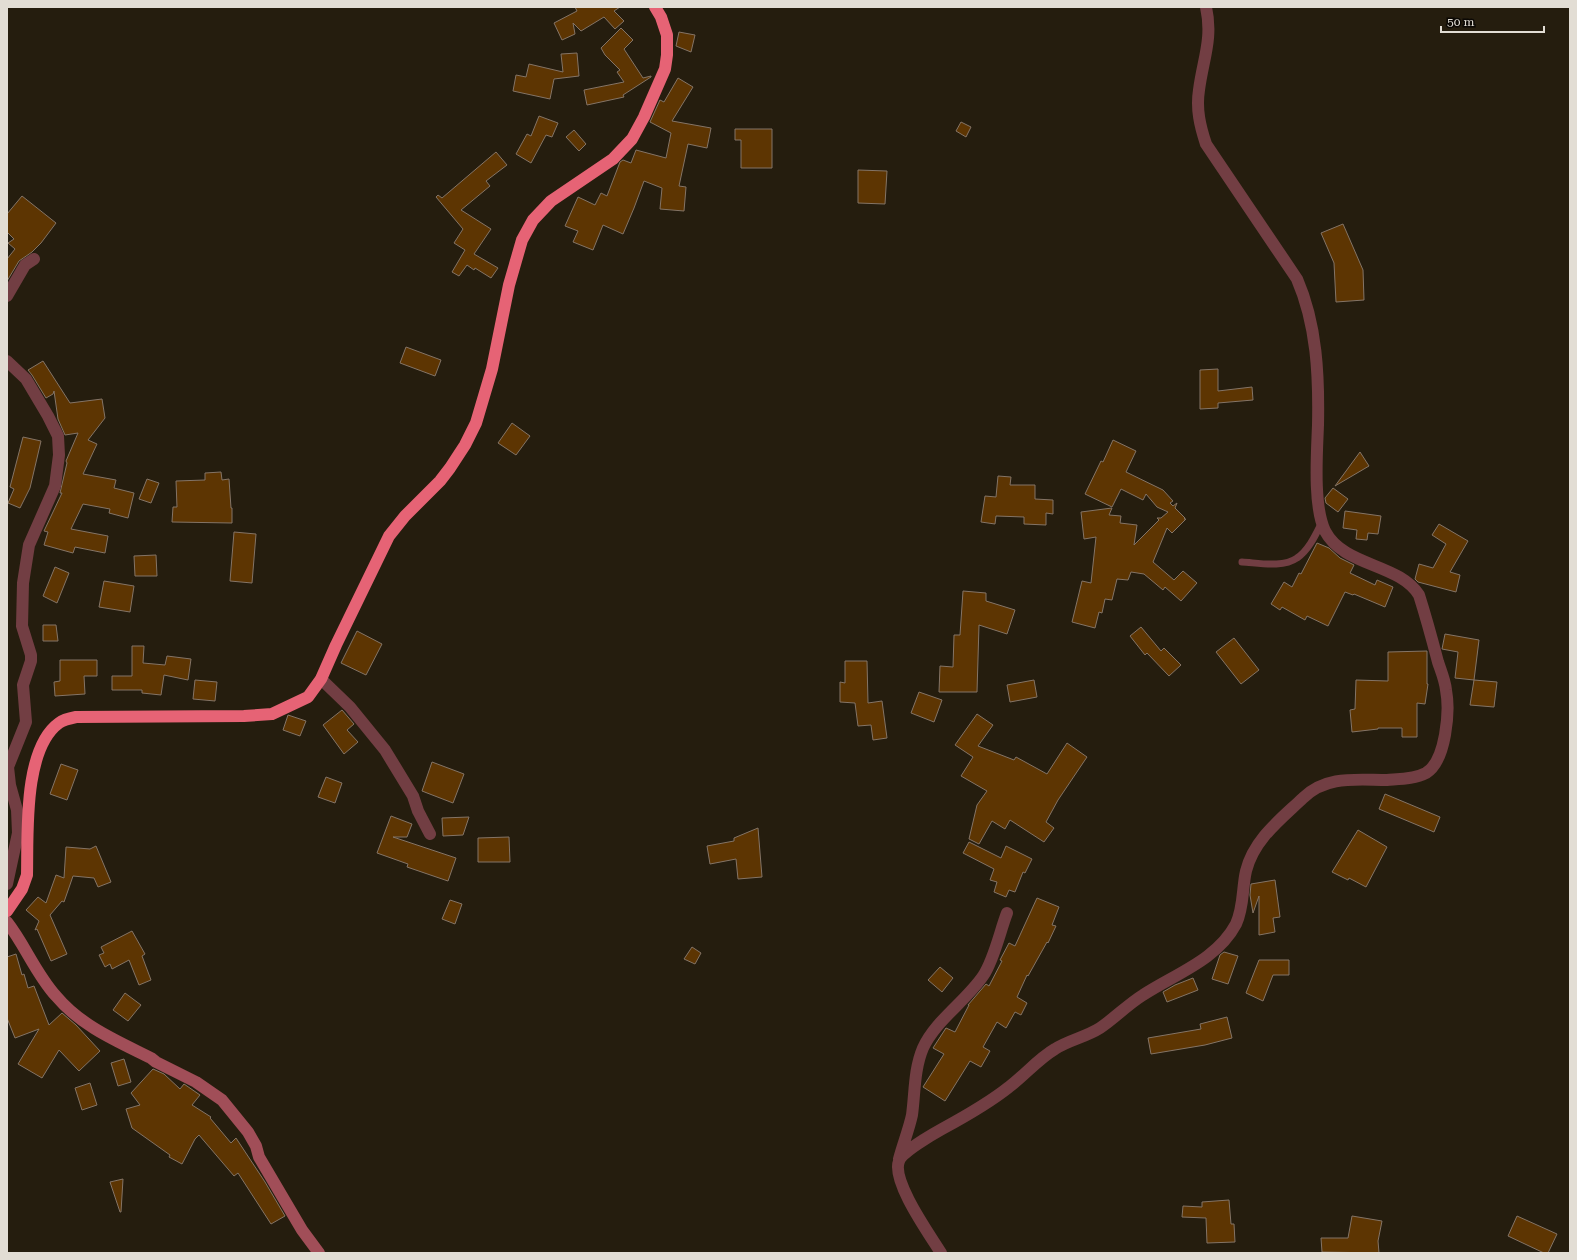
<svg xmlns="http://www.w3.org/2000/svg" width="1577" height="1260" font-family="'Roboto Serif',serif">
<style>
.building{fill:#5d3502;stroke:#847466}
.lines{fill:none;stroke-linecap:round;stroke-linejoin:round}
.lane{stroke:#723e43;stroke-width:7}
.street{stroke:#723e43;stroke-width:12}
.secondary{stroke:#a14e58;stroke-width:12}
.highway{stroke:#e66375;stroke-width:12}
</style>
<rect width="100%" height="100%" fill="#251d0e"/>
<path class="building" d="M575,7H620L614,11L624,21L615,29L604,17L581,31L573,23L575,34L562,40L554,23L577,11Z
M621,28L633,40L624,49L643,78L651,76V77L623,95L624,97L587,105L584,90L624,82L617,72L620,70L605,55L601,48Z
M679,32L695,35L691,52L676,46Z
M577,53L579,76L554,79L550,99L513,91L516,75L526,77L529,64L563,72L561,54Z
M678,78L693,87L672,121L711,128L707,148L688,144L679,186L686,187L684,211L660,209L662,188L644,181L634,208L623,234L603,225L593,250L573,242L578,231L565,226L578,197L595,205L601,193L607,196L620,162L623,160L631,163L636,150L666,158L671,133L650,122L660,100L664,102Z
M539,116L558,123L552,137L546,135L531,163L516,154L527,134L531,136Z
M961,122L971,127L966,137L956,131Z
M735,129H772V168H741V140H735Z
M574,130L586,144L579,151L566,137Z
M496,152L507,165L486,181L490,186L461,210L491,229L474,254L498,268L491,278L475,268L474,270L467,265L459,276L452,272L465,250L454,243L463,229L436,197L438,195L442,198Z
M858,170L887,171L885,204L858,203Z
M22,196L56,223L41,243L32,252L19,261L7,281V259L15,249L8,243L14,239L7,232V214Z
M1343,224L1363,270L1364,300L1336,302L1334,263L1321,233Z
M406,347L441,360L435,376L400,363Z
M43,361L70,403L102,399L105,418L88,440L97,444L83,474L116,480L114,488L134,493L128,518L109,513L110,509L83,504L71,529L108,536L105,553L75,547L73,553L44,545L48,532L44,531L62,493H60L67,463L66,461L78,433L65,435L58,419L54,391L53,394L46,398L32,375L28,370Z
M1218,369V391L1252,387L1253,400L1218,403V408L1200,409V370Z
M512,423L530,436L516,455L498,443Z
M23,437L41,441L30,488L20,508L8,503L14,489L10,487Z
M1113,440L1136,451L1126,472L1163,490L1173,501L1170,503L1173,506L1177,503L1175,508L1185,518L1184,519H1186L1172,533L1167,528L1153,562L1174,580L1183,571L1197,583L1181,601L1165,587L1163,590L1144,574L1131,572L1128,580L1117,579L1112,600L1105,599L1102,613L1099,612L1095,628L1072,622L1082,581L1091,583L1096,537L1084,539L1081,512L1112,508L1109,515L1121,516L1120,523L1137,525L1134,545L1159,520L1157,518H1161L1168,512L1157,507L1146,494L1143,500L1121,489L1112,507L1085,494L1101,461L1103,462Z
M1360,452L1369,466L1335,486Z
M221,472L222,480L229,479L231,508H232V523L172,522L173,507H177L176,481L205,480V473Z
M998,476L1011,477L1010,485H1035V499L1053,500V514L1046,513V525L1024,524V517L996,516L995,524L981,522L985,496L996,497Z
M147,479L159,483L151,503L139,499Z
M1333,488L1348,499L1338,512L1326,503L1325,498Z
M1345,511L1381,516L1378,534L1368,533L1367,540L1356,539L1357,530L1343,528Z
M1439,524L1468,541L1450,572L1460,575L1456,592L1418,582L1415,579L1419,564L1433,568L1446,544L1432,535Z
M234,532L256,534L252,583L230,581Z
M1317,543L1329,548L1340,558L1354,565L1350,573L1375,585L1377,580L1393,587L1385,607L1354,594L1353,595L1345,592L1328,626L1307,616L1305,620L1282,607L1280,610L1271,604L1284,582L1292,587L1299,573L1301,574Z
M156,555L157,576H135L134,556Z
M55,567L69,573L57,603L43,596Z
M104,581L134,586L130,612L99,607Z
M963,591L986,593V601L1015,610L1007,634L979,625L977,692H939L940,666L953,667L954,635H960Z
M43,625H56L58,641H43Z
M1141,627L1161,651L1164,648L1181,665L1169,676L1147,653L1145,655L1130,636Z
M357,631L382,644L366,675L341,663Z
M1445,634L1479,640L1474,680L1455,678L1458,652L1442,649Z
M1234,638L1259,670L1241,684L1216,652Z
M132,646H144L143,663L165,665L167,656L191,659L188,680L164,675L161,695L142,693V690H112V676H132Z
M1427,651V684H1428L1425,704L1417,703V737H1402V728H1378V729L1352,732L1350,710L1355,709L1356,680L1388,681V652Z
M60,660H97V676H84L85,694L55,696L54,682L60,681Z
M845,661H867L868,703L882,701L887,738L873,740L871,725L858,726L855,703L840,702V682L845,683Z
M195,680L217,682L215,701L193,699Z
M1034,680L1037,697L1010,702L1007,685Z
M1474,680L1497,682L1494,707L1470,705Z
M919,692L942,700L934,722L911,713Z
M342,710L354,724L347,730L358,742L344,754L323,725Z
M977,714L993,725L978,746L1014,760L1016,757L1047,774L1067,743L1087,757L1058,800L1046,822L1054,828L1044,842L1010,820L1005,829L992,821L979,844L969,839L977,805L987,791L961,776L973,757L955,745Z
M288,715L306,721L300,736L283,730Z
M432,762L464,774L453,803L422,791Z
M61,764L78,770L67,800L50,794Z
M326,777L342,783L335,803L318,797Z
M1385,794L1440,817L1434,832L1379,809Z
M391,816L412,824L407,837H393L456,858L448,881L407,867L408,864L377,853Z
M469,817L463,835L443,836L442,818Z
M758,828L762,877L738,879L736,859L710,864L707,846L734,841V838Z
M1358,830L1387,847L1366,887L1349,878L1348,880L1332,872Z
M509,837L510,862H478V838Z
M969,842L1001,858L1006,846L1032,859L1025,873L1023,872L1015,892L1009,890L1006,897L994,892L997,882L990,880L994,869L963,853Z
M96,846L111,882L98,887L94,878L73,876L64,902L62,901L50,915L67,954L51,961L37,929L35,930L39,921L26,910L38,897L46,903L56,875L64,878L66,847L90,849Z
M1275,880L1280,917L1273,918L1275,932L1259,935V896L1253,913L1250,895L1251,884Z
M1037,898L1059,907L1052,925L1056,926L1048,943L1047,942L1028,976L1027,975L1017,997L1027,1003L1021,1015L1015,1012L1006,1028L997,1022L983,1047L990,1051L981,1067L970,1061L945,1101L923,1087L944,1054L933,1048L946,1028L955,1032L969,1005H968L986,984L989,986L1002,961L1000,960L1009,943L1015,946Z
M450,900L462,904L455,924L442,919Z
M132,931L145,954L142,956L151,980L139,985L129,960L112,969L110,964L105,967L99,955L104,953L101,947Z
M692,947L701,953L695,964L684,959Z
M1224,952L1238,956L1228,984L1212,979L1220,955Z
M16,954L22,975L24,974L28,988L34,986L49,1025L62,1013L76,1025L100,1051L79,1071L59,1050L42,1078L18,1064L39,1029L15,1038L7,1018V957Z
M1259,960H1289V975H1273L1263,1001L1246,993Z
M940,967L953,978L942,992L928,980Z
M1193,978L1198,990L1167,1002L1163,992L1175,985Z
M125,993L141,1005L128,1021L113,1010Z
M1227,1017L1232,1038L1205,1045L1151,1054L1148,1038L1201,1029L1200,1024Z
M124,1059L131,1082L118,1086L111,1063Z
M153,1069L164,1074L180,1089L184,1084L200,1095L192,1105L211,1117L210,1118L231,1143L236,1138L265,1182L285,1216L271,1224L238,1173L234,1176L199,1135L195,1139L182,1164L169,1157L170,1155L132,1128L126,1109L140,1105L131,1093Z
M90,1083L97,1105L82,1110L75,1088Z
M123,1179L121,1212H120L110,1182Z
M1229,1200L1231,1224H1234L1235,1242L1207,1243L1206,1218L1182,1217L1183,1206L1202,1207V1202Z
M1352,1216L1382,1221L1378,1241L1379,1253L1322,1252L1321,1238H1348Z
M1517,1216L1557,1234L1548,1253H1544L1508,1236Z"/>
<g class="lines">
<path class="lane" d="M1242,562C1259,563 1283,568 1297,558C1309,550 1316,534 1322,522"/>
<path class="street" d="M7,296L25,265L34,259
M7,361L26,379L48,416L58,436L59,455L55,486L29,545L23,583L22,626L31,655V661L23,685L26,722L8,767L10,785L17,810L18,833L7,884
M321,679L350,707L385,750L413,796L418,811L430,834
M899,1159C903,1144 909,1129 912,1115C915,1093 914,1069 923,1048C935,1021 966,1001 983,976C994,960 1000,931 1007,913
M941,1253C930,1235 891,1181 899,1161C902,1152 933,1134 942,1129C966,1116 989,1103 1009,1087C1025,1075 1038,1059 1055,1049C1069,1040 1086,1037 1100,1028C1115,1018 1127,1005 1143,995C1175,974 1217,960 1236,924C1244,907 1242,888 1246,871C1254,839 1281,819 1303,798C1326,775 1357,780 1387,780C1399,779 1415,779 1426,773C1446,761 1450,711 1446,690C1445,680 1441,671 1438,662C1432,639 1426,617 1419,595C1399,563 1344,567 1325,531C1313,506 1317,453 1318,425C1319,376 1317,325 1297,279L1206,144C1200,126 1196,109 1199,90C1203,59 1213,39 1206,7"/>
<path class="secondary" d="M7,922C25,945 36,974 56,996C81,1026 117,1041 151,1058L156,1062L196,1082L222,1100L248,1132L256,1146L259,1157L302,1230L319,1253"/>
<path class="highway" d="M7,911L22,889L27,875C28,834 23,749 59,723C63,720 71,718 76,717L244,716L272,714L308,697L321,679L336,645L389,536L405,516L440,481L450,468L465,445L476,423L492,369L509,285L522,240L533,220L551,201L613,159L632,139L644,117L665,69L667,55V35L661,17L655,7"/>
</g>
<rect width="1577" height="1260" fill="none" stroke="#e2ddd4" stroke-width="16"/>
<path d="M1441 26v6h103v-6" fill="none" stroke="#e2ddd4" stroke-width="2"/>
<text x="1447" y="26" font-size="12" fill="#e2ddd4" stroke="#0b0804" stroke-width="3" paint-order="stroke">50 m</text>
</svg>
